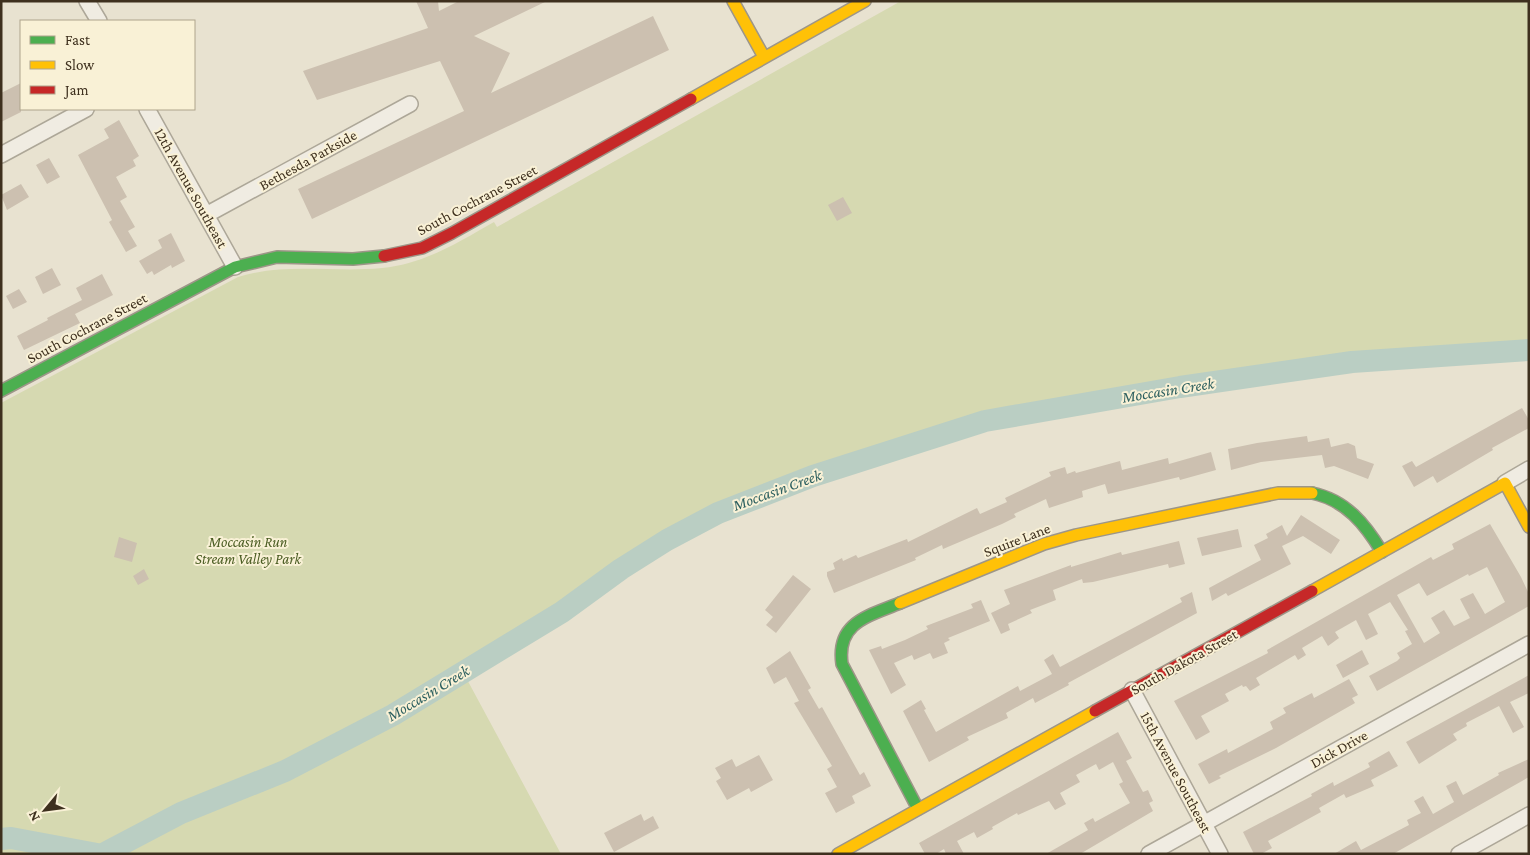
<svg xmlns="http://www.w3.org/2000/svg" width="1530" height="855" font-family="'Crimson Pro',serif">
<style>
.green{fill:#d6d9b1}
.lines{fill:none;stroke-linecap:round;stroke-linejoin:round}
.river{stroke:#bacec3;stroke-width:22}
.building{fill:#ccc0b0;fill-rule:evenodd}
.street-casing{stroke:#ada798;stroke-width:18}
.fast-casing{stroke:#9d9688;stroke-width:14}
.slow-casing{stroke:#9d9688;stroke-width:14}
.jam-casing{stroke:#9d9688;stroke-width:14}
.street{stroke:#f0ece2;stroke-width:15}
.fast{stroke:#4caf50;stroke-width:11}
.slow{stroke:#ffc107;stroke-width:11}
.jam{stroke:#c62828;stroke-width:11}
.labels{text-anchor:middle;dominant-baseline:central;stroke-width:4;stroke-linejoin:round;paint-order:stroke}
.street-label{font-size:15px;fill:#3e301e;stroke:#f9f1d6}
.park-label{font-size:15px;font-style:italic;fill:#4b5d23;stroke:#f9f1d6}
.water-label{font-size:16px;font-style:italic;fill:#2c5f5f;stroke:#f9f1d6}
</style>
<rect width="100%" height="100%" fill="#e8e2d0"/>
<path class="green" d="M901,1H1529V350L1352,362L1180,387L985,421L813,476L718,513L621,569L562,612L463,672L561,854H1V403L238,277C286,262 333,273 382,268C424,264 459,242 494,222L497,227Z"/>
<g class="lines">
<path class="river" d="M1,839L11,838L97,854
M103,854L181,813L285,771L393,715L562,612L621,569L667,540L718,513L813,476L985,421L1180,387L1352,362L1529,350"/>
</g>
<path class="building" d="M416,1H438L439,11L459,1H547L474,36L510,53L491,93L653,16L669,50L312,219L298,189L464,111L440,61L317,100L303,71L428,28Z
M21,83V112L1,122V93Z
M119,120L139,156L133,160L136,166L116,177L127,197L120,201L135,227L128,231L137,246L126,252L109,222L112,220L78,155L109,138L104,129Z
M49,158L60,177L47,184L36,165Z
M21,184L29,197L7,210L1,195Z
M843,197L852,213L837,221L828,205Z
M171,233L185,261L172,268L171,265L154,275L152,271L147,274L139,261L162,248L158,240Z
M52,268L61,285L43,294L35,277Z
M102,274L113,295L75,314L80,323L24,350L17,336L48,320L47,318L82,300L76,288Z
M19,289L27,302L13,309L6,296Z
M1522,408L1529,420V428L1492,448L1493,450L1437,483L1433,476L1414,487L1402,466L1412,461L1416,467Z
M1307,436L1308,442L1329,438L1331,447L1348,443L1355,446L1357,458L1374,464L1368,479L1334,466L1325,468L1322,455L1261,462L1231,470L1228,449L1257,443Z
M1211,452L1216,470L1180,480L1179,477L1108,494L1105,484L1082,491L1083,497L1049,508L1046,499L1014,514L1016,517L1002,524L943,549L942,545L915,558L916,560L834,593L827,576V572L835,569L833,563L842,558L843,561L856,555L858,558L907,539L908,542L977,508L980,514L1007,502L1005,498L1051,476L1049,472L1065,467L1067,474L1075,471L1076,473L1120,461L1122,470L1168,458L1169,464Z
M1301,515L1340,540L1331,554L1303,536L1282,546L1291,564L1228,596L1226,593L1212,601L1209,588L1261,560L1254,545L1268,538L1266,534L1282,525L1287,536Z
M1490,524L1521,577L1529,594V606L1377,691L1369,676L1397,661L1400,658L1397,653L1412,644L1405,631L1408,630L1390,602L1368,614L1378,634L1366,640L1356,620L1335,632L1339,638L1328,646L1322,636L1302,648L1306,655L1298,660L1295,655L1256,678L1260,685L1250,691L1246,686L1243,687L1242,685L1225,694L1229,701L1201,716L1210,732L1196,740L1174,701L1268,653L1267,650L1431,557L1433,560L1454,549L1452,544ZM1487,567L1505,602L1485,614L1473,593L1460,599L1470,618L1454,626L1444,610L1431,618L1440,633L1424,643L1397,595L1419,583L1427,596L1468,574L1469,576Z
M1238,529L1242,547L1202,556L1197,538Z
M119,537L137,543L132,562L114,557Z
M1179,541L1185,564L1169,568L1168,564L1093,582L1083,583L1082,579L1053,590L1056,600L1030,610L1032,613L1008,624L1010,630L1001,634L991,613L1010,604L1004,590L1071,565V567L1121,552L1122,555Z
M144,569L149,579L138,585L133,576Z
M793,575L811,589L776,633L766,625L773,617L765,610Z
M1192,592L1197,613L1068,683L1069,685L1035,703L1033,698L1006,713L1008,718L967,737L969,740L929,762L903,711L921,700L926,709L924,710L936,732L1018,686L1020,691L1052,674L1044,660L1053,654L1060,667L1182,602L1180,598Z
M981,600L990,621L948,638L950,640L944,643L948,653L933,659L930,653L914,660L912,655L894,663L906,685L891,694L869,650L881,646L882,649L905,640L928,629L926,626L973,608L971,604Z
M1362,650L1369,664L1343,678L1336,665Z
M790,651L811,688L808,690L819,709L822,707L860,775L864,772L871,786L852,796L855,803L836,813L825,793L837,787L827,769L832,766L794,703L799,701L786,677L774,684L766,668Z
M1529,675V693L1510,702L1524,727L1513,733L1499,706L1466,723L1467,726L1453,734L1457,740L1419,764L1406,742Z
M1349,679L1358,695L1352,698L1355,703L1276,748L1219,776L1221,778L1209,784L1198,764L1227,749L1228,753L1273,729L1270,722L1286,713L1283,708L1312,693L1314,698Z
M1118,732L1132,758L1126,761L1143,792L1148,790L1153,801L1149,803L1153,811L1080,854H1046L1088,830L1084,823L1093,818L1095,822L1130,803L1119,784L1123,782L1113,762L1099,770L1096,764L1076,775L1080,782L1060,793L1066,804L1055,810L1049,801L1018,815L1017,813L992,827L993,829L977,838L974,832L957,841L964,854H946L944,849L936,854H925L919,843Z
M1389,751L1398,766L1371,780L1374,786L1346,798L1344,794L1319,808L1321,812L1268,841L1272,848L1261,854H1254L1243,832L1312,796L1311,794L1333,782L1334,786L1370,767L1368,763Z
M759,755L773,780L751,792L749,788L727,800L716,781L721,778L715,768L732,759L736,767Z
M1529,759V777L1393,854H1334L1356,841L1361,850L1409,825L1407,820L1421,813L1414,801L1423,796L1433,814L1454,802L1446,786L1456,781L1463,795L1499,775L1498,773Z
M641,814L644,821L653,816L659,828L614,852L604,833Z"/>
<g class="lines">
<g class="street-casing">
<path id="street" d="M87,1L99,21
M147,109L235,267
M1,155L86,109
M206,215L410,104
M1505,483L1529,469
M1132,690L1220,854
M1149,854L1529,644
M1459,854L1529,815"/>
</g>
<g class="fast-casing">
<path id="fast" d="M1,391L235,267L277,257L353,259L384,256
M1312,493C1346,500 1365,524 1382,552
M900,603C869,616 836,622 842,664L918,809"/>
</g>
<g class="slow-casing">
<path id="slow" d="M733,1L764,57
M691,99L865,1
M1312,591L1505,483L1529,527
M900,603L1044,544L1076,535L1278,493H1312
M838,854L1095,711"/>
</g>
<g class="jam-casing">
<path id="jam" d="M384,256L422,248L452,233L691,99
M1095,711L1312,591"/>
</g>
<use href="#street" class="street"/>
<use href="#fast" class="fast"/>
<use href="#slow" class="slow"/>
<use href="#jam" class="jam"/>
</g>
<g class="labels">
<g class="street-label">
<text transform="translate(308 160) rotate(-29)">Bethesda Parkside</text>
<text transform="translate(191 188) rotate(61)">12th Avenue Southeast</text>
<text transform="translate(477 200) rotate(-28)">South Cochrane Street</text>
<text transform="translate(87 328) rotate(-28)">South Cochrane Street</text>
<text transform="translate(1017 540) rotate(-21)">Squire Lane</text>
<text transform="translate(1184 662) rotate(-29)">South Dakota Street</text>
<text transform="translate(1339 749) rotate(-29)">Dick Drive</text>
<text transform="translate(1176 772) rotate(62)">15th Avenue Southeast</text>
</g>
<g class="park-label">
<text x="248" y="542">Moccasin Run<tspan x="248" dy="17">Stream Valley Park</tspan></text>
</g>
<g class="water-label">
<text transform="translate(1168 390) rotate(-9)">Moccasin Creek</text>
<text transform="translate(777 490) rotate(-20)">Moccasin Creek</text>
<text transform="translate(428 693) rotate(-31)">Moccasin Creek</text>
</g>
</g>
<rect width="1530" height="855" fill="none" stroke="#3e301e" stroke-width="5"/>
<rect x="20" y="20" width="175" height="90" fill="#f9f1d6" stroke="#aea48c"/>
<rect x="30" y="36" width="25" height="8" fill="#4caf50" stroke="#aea48c"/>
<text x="65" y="45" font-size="15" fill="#3e301e">Fast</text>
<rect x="30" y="61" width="25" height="8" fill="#ffc107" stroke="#aea48c"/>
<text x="65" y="70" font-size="15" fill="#3e301e">Slow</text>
<rect x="30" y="86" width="25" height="8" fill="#c62828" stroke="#aea48c"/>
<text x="65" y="95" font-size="15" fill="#3e301e">Jam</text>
<g transform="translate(45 810) rotate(241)" stroke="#f9f1d6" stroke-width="4" paint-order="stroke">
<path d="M0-4L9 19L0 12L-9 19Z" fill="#3e301e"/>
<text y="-8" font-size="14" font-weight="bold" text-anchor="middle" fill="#3e301e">N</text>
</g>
</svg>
